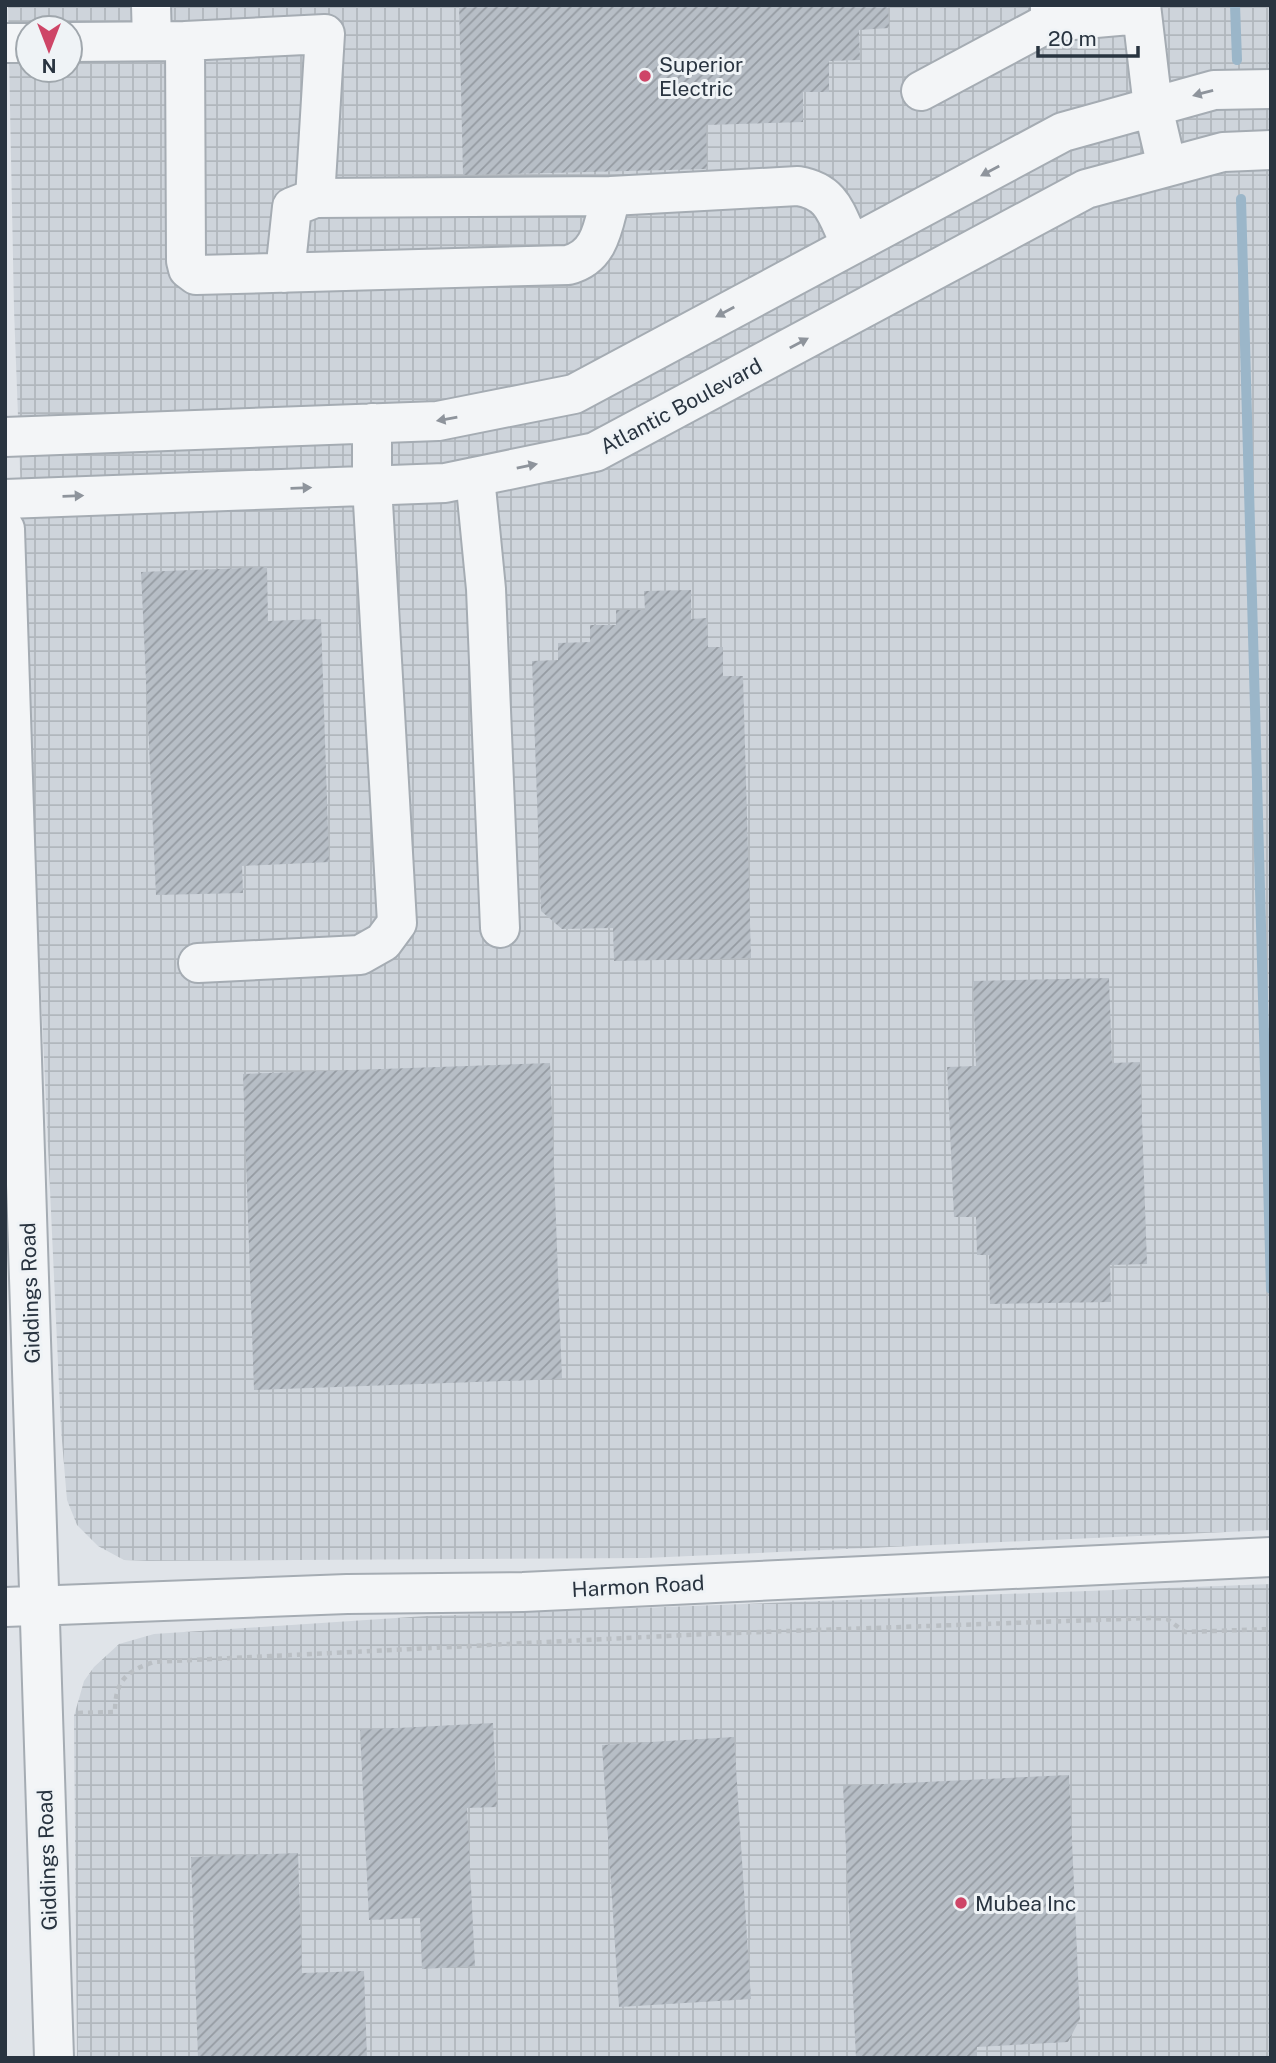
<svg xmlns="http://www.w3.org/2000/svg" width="1276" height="2063" font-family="'Public Sans',sans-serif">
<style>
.industrial{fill:url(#industrial-grid);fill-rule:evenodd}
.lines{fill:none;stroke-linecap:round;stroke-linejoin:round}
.stream{stroke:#9bb6c9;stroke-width:10}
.building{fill:url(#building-hatch)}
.minor-casing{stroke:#a5acb3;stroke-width:42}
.path{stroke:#babfc4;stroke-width:4.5;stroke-dasharray:5 5;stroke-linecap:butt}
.minor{stroke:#f3f5f7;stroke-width:38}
.oneway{fill:#8e949c}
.poi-dot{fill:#ce4567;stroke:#eff3f6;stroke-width:2.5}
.labels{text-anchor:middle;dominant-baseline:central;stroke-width:6;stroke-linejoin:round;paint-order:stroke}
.poi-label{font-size:21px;fill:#293440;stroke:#eff3f6;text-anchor:start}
.street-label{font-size:21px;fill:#293440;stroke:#eff3f6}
</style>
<defs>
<pattern id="industrial-grid" width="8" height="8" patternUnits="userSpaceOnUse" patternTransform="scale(1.75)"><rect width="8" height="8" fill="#ced4db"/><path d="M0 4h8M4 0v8" fill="none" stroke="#b1b7bd"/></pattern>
<pattern id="building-hatch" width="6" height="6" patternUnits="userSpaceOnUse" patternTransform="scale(1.75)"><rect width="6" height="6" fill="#b7bec6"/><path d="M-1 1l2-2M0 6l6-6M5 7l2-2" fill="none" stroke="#959ba2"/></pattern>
</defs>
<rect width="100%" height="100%" fill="#e0e4e9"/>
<path class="industrial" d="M8,5H1271V1530L645,1558L149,1561L124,1560L98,1546L77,1525L67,1500L61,1429L33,820L14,309ZM28,28H70V70H28Z
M1271,1584V2058H77L74,1716L84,1681L94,1667L119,1644L154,1634L426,1616Z"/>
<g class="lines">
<path class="stream" d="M1235,5L1237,60
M1241,199L1271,1289"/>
</g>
<path class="building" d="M459,5H888L889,28L859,30L860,60L829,61V92H803V122L706,125L707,169L463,175Z
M267,567L268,621L321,619L329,862L242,866L243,893L156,895L141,572Z
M691,590V619L707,618L708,647H723V676H743L751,958L614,961L613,928L562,929L541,911L532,661L558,660V643L590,642V625H616V610H645L644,591Z
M1109,978L1112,1063L1140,1062L1147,1264L1110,1265L1111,1302L990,1304L989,1255H977L976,1217H954L947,1067L976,1066L973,981Z
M550,1063L562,1379L254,1390L243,1074Z
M493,1723L497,1807L467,1808L475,1966L422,1969L420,1918L369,1920L360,1730Z
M734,1737L751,1999L619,2007L602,1745Z
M1069,1775L1080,2019L1068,2042L977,2047V2058H856L843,1786Z
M298,1853L302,1973L364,1971L367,2058H198L191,1857Z"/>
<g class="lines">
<g class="minor-casing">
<path id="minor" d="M151,5L152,41
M1141,5L1153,107L1167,167
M1050,22L1141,14
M185,41L325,34L315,198L611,196
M70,42L185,41L186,261L188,269L196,275L568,265C601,257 603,225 611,196L798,186C834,192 836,215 851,245
M5,43H28
M921,91L1050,22V5
M285,273L292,207L315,198
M5,437L438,421L574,394L1063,132L1214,90L1271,89
M475,477L486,589L500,928
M5,499L445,483L595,452L1086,189L1223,152L1271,150
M5,529L54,2058
M198,963L360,955L383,942L397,923L372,485V423
M5,1607L347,1594L523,1592L1271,1557"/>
</g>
<path class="path" d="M78,1713L115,1712C115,1681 126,1671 154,1662L706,1634L1151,1618L1167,1619L1185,1632L1271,1629"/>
<use href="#minor" class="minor"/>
</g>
<defs><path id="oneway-solid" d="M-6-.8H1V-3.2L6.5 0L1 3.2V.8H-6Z" transform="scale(1.75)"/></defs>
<g class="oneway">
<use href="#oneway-solid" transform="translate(1203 93) rotate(165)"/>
<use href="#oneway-solid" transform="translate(990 171) rotate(152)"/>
<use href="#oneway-solid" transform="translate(725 312) rotate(152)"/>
<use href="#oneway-solid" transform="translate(799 343) rotate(-28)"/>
<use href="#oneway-solid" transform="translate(447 419) rotate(170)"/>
<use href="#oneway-solid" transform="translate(527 466) rotate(-12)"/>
<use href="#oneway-solid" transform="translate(301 488) rotate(-2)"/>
<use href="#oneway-solid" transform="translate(73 496) rotate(-2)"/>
</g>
<g class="poi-dot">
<circle cx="645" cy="76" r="7"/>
<circle cx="961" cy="1903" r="7"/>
</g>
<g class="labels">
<g class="poi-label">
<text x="659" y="64">Superior<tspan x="659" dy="24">Electric</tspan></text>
<text x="975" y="1903">Mubea Inc</text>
</g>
<g class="street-label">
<text transform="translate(681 406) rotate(-28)">Atlantic Boulevard</text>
<text transform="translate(30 1293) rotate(-92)">Giddings Road</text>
<text transform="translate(638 1586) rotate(-3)">Harmon Road</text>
<text transform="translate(47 1860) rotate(-92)">Giddings Road</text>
</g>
</g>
<rect width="1276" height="2063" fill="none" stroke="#293440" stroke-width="14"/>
<g transform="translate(49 49) rotate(180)"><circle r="33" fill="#eff3f6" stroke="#a0a7ad" stroke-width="2"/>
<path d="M0-5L12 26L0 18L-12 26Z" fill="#ce4567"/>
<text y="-10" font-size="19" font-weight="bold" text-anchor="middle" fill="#293440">N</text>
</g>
<path d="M1038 46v10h100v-10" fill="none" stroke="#293440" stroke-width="3.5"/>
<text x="1048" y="46" font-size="21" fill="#293440" stroke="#eff3f6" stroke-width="5" paint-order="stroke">20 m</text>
</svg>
